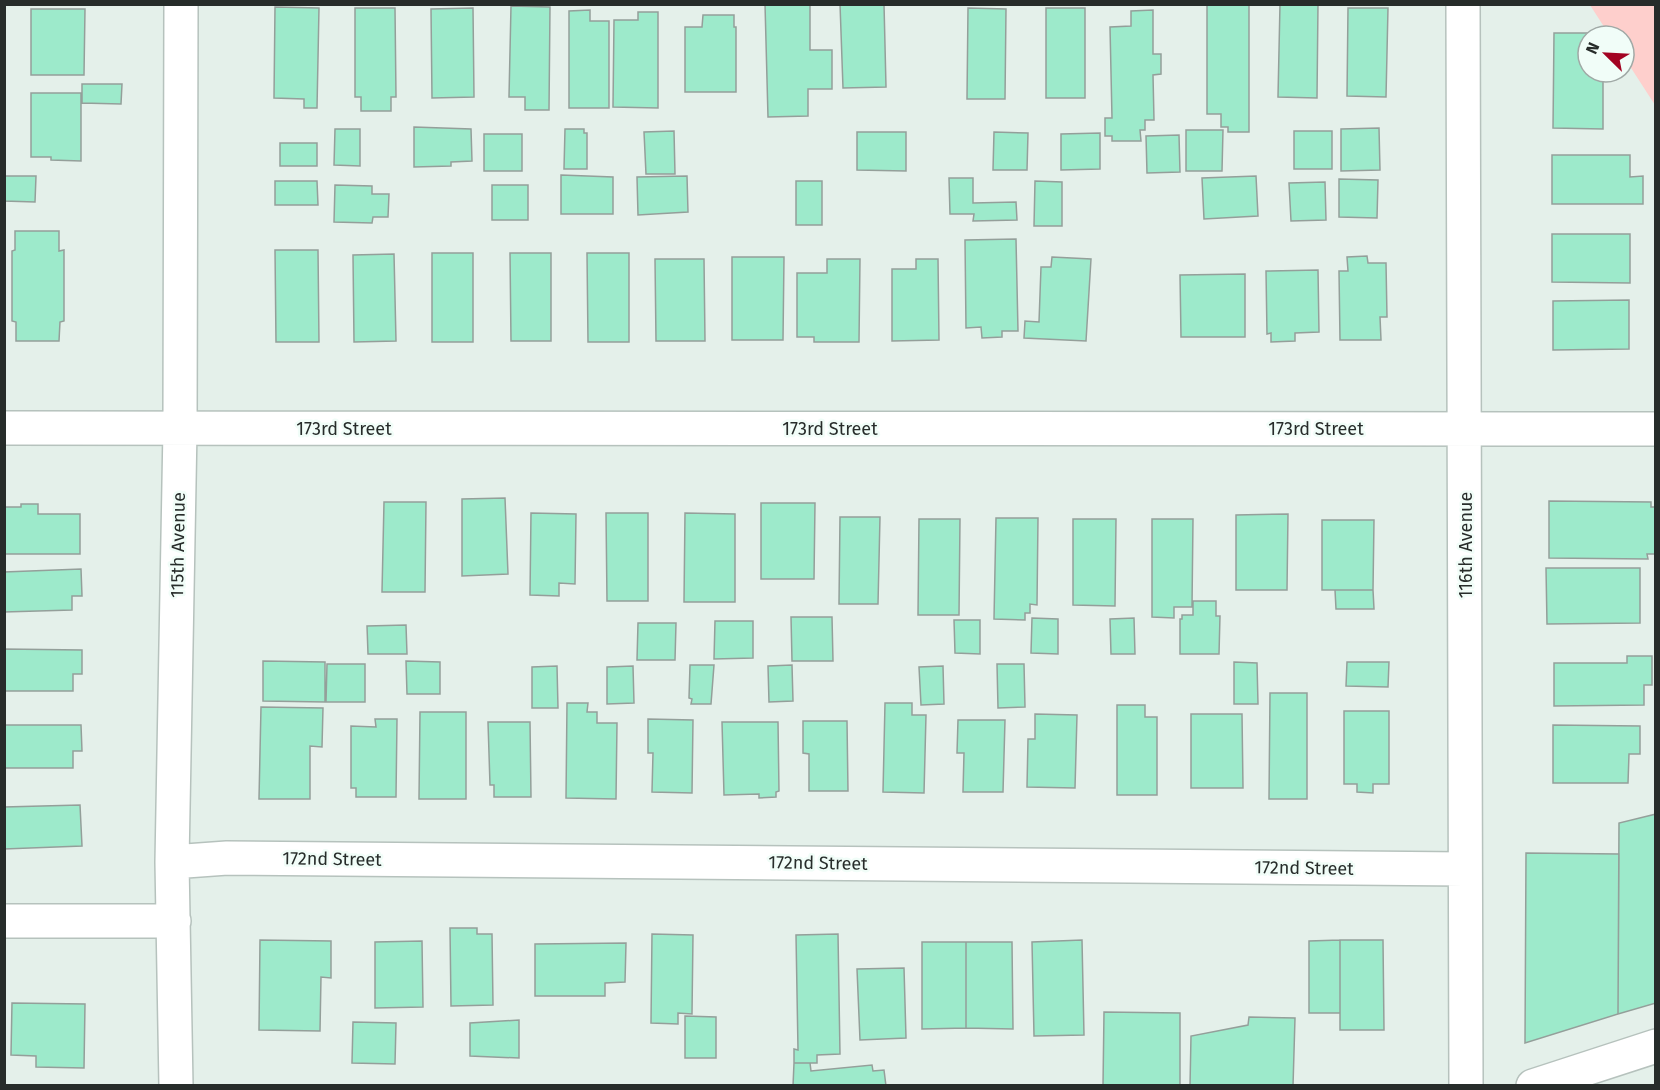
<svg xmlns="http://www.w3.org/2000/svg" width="1660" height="1090" font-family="'Fira Sans',sans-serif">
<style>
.green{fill:#fecfcc}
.building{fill:#9deacb;stroke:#949f9a;stroke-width:1.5}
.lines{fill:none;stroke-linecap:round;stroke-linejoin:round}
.minor-casing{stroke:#b6c2bd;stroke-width:36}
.primary-casing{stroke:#b6c2bd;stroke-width:36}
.minor{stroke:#fff;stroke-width:33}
.primary{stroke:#fff;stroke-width:33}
.labels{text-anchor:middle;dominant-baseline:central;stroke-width:5;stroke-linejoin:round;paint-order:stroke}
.street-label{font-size:18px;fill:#272c2a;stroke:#f1fdf8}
</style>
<rect width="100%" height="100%" fill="#e4f0ea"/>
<path class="green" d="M1590,5H1655V105L1624,57V36H1610Z"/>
<path class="building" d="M765,4L810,5V50H832V89H808V116L768,117Z
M840,4H884L886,87L843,88Z
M1207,4H1249V132H1228V127H1221V114H1207Z
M1280,4H1318L1317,98L1278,97Z
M511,6L550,7L549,110H525V97H509Z
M275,7L319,8L317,108H304V99L274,98Z
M355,8H395L396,97H391V111H361V97H355Z
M473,8L474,97L432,98L431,9Z
M968,8L1006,9L1005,99H967Z
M1046,8H1085V98H1046Z
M1348,8H1388L1386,97L1347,96Z
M31,9H85L84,75H31Z
M590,10V21H609V108H569V11Z
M1153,10V54H1161V74L1153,75L1154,120H1145V130H1140L1141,141H1112V136H1105V118H1112L1110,27L1131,26V11Z
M638,12H658V108L613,107L614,20H638Z
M703,15H734V27H736V92H685V27H702Z
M1554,33H1594V36H1588V72H1603V129L1553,128Z
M82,84H122L121,104L82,103Z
M31,93H81V161L51,160V157H31Z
M414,127L471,129L472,161L451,162V166L414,167Z
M1379,128L1380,170L1341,171V129Z
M335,129H360V166L334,165Z
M565,129H584V133H587V169H564Z
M1186,130H1223L1222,171H1186Z
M674,131L675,174H646L644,132Z
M1294,131H1332V169H1294Z
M857,132H906V171L857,170Z
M994,132L1028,133L1027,170H993Z
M1100,133V169L1061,170V134Z
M484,134H522V171H484Z
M1179,135L1180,172L1147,173L1146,136Z
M280,143H317V166H280Z
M1552,155H1630V177L1643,176V204H1552Z
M561,175L613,177V214H561Z
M4,176H36L35,202L4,201Z
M687,176L688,212L638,215L637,177Z
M1256,176L1258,216L1204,219L1202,178Z
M949,178H973V203L1016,202L1017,220L973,221L974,214H950Z
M1339,179L1378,180L1377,218L1339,217Z
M275,181H317L318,205H275Z
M796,181H822V225H796Z
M1035,181L1062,182V226H1034Z
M1325,182L1326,220L1291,221L1289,183Z
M335,185L372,186V194H389L388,217H373L372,223L334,222Z
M492,185H528V220H492Z
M15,231H59V251L64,250V321L60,322L59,341H16V322L12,321V251L15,250Z
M1552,234H1630V283L1552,282Z
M1016,239L1018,331H1002V337L982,338L981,327L966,328L965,240Z
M275,250H318L319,342H276Z
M432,253H473V342H432Z
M510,253H551V341H511Z
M587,253H629V342H588Z
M394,254L396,341L354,342L353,255Z
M1367,256L1368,263H1386L1387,317H1380L1381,340H1340L1339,271H1348L1347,257Z
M732,257H784L783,340H732Z
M1052,257L1091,259L1086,341L1024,338L1025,321L1039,322L1041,267H1051Z
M655,259H704L705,341H656Z
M827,259H860L859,342H814V337H797V273H827Z
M916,259H938L939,340L892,341V269H916Z
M1318,270L1319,332L1295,333V341L1271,342V333L1267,334L1266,271Z
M1245,274V337H1181L1180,275Z
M1629,300V349L1553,350V301Z
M505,498L508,574L462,576V499Z
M1549,501L1651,502V507H1656V554H1647L1648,559L1549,558Z
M384,502H426L425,592H382Z
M761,503H815L814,579H761Z
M21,504H38V514H80V554H4V507H21Z
M531,513L576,514L575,584L559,583V596L530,595Z
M606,513H648V601H607Z
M685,513L735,514V602H684Z
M1288,514L1287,590H1236V515Z
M840,517H880L878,604H839Z
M996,518H1038L1037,605L1030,604V613H1025V620L994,619Z
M919,519H960L959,615H918Z
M1073,519H1116L1115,606L1073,605Z
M1152,519H1193L1192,607H1174V618L1152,617Z
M1322,520H1374L1373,590H1322Z
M1546,568H1640V623L1547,624Z
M81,569L82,596H72V610L4,612V572Z
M1335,590H1373L1374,609H1336Z
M1193,601H1216V616H1220L1219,654H1180V619H1182V615H1193Z
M791,617H832L833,661H792Z
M1032,618L1058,619V654L1031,653Z
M1134,618L1135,654H1111L1110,619Z
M954,620H980V654L955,653Z
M715,621H753V658L714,659Z
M638,623H676L675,660H637Z
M406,625L407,654H368L367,626Z
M4,649L82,650V674H73V691H4Z
M1627,656H1652V685H1644V705L1554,706V663H1627Z
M263,661L325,662V702L263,701Z
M406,661L440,662V694H407Z
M1234,662L1257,663L1258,704H1234Z
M1347,662H1389L1388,687L1346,686Z
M327,664H365V702H326Z
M997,664H1024L1025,707L998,708Z
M690,665H714L711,704H691L692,699L689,698Z
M792,665L793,701L769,702L768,666Z
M557,666L558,708H532V667Z
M633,666L634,703L607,704V667Z
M943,666L944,704L921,705L919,667Z
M1270,693H1307V799H1269Z
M567,703H588L587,712H597V723H617L616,799L566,798Z
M885,703H912V715H926L924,793L883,792Z
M1117,705H1145V717H1157V795H1117Z
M261,707L323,708L322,747L310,746V799H259Z
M1344,711H1389V784H1373V793L1357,792V784H1344Z
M420,712H466V799H419Z
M1035,714L1077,715L1075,788L1027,787L1028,739H1035Z
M1191,714H1242L1243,788H1191Z
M375,719H397L396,797H356V788H351V726L376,727Z
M648,719L693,720L692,793L652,792L653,753H648Z
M958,720H1005L1003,792H963L964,753H957Z
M803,721H847L848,791H809V754L803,753Z
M488,722H530L531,797H494V785H490Z
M722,722H778L779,791L776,792V797L759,798V794L724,795Z
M4,725H81L82,751H73V768H4Z
M1553,725L1640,726V754H1629L1628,783H1553Z
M80,805L82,846L4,849V807Z
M1656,814V1003L1618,1014L1619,823Z
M1526,853L1619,854L1618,1014L1525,1043Z
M450,928H477V934H492L493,1005L451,1006Z
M652,934L693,935L692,1014L678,1013V1024L651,1023Z
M838,934L840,1054L817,1055V1063H794V1049L798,1050L796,935Z
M260,940L331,941V978L321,977L320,1031L259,1030Z
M1082,940L1084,1035L1034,1036L1032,942Z
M1340,940V1013H1309V941Z
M1340,940H1383L1384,1030H1340Z
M422,941L423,1007L375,1008V942Z
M922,942H966V1028L922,1029Z
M966,942H1012L1013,1029L966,1028Z
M626,943L625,982L605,983V996H535V944Z
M904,968L906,1038L860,1040L857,969Z
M12,1003L85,1004L84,1068L36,1067V1056L11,1055Z
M1104,1012L1180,1013V1086H1103Z
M685,1016L716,1017V1058H685Z
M1249,1017L1295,1018L1293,1086H1190L1191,1036L1248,1025Z
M519,1020V1058L470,1056V1023Z
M353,1022L396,1023L395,1064L352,1063Z
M794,1063H810L811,1071L872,1065L873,1071L884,1070L886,1086H793Z"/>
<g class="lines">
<g class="minor-casing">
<path id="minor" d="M1463,4L1466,1086
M4,428L1656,429
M172,862L227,858L1464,869
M4,921H174
M176,1086L172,862L180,429L181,4"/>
</g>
<g class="primary-casing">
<path id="primary" d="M1533,1086L1656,1046"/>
</g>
<use href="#minor" class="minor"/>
<use href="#primary" class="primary"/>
</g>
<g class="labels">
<g class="street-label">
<text x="344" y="429">173rd Street</text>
<text x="830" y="429">173rd Street</text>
<text x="1316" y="429">173rd Street</text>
<text transform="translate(178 545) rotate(-89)">115th Avenue</text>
<text transform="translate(1466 545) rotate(-90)">116th Avenue</text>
<text transform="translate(332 859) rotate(1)">172nd Street</text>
<text transform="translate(818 863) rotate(1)">172nd Street</text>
<text transform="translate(1304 868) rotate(1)">172nd Street</text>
</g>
</g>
<rect width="1660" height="1090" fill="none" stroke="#272c2a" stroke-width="12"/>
<g transform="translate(1606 54) rotate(294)"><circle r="28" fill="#f1fdf8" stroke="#a0a9a6" stroke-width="1.5"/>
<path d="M0-4.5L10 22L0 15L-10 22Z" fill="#a20322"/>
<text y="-9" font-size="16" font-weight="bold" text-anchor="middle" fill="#272c2a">N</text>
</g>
</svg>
